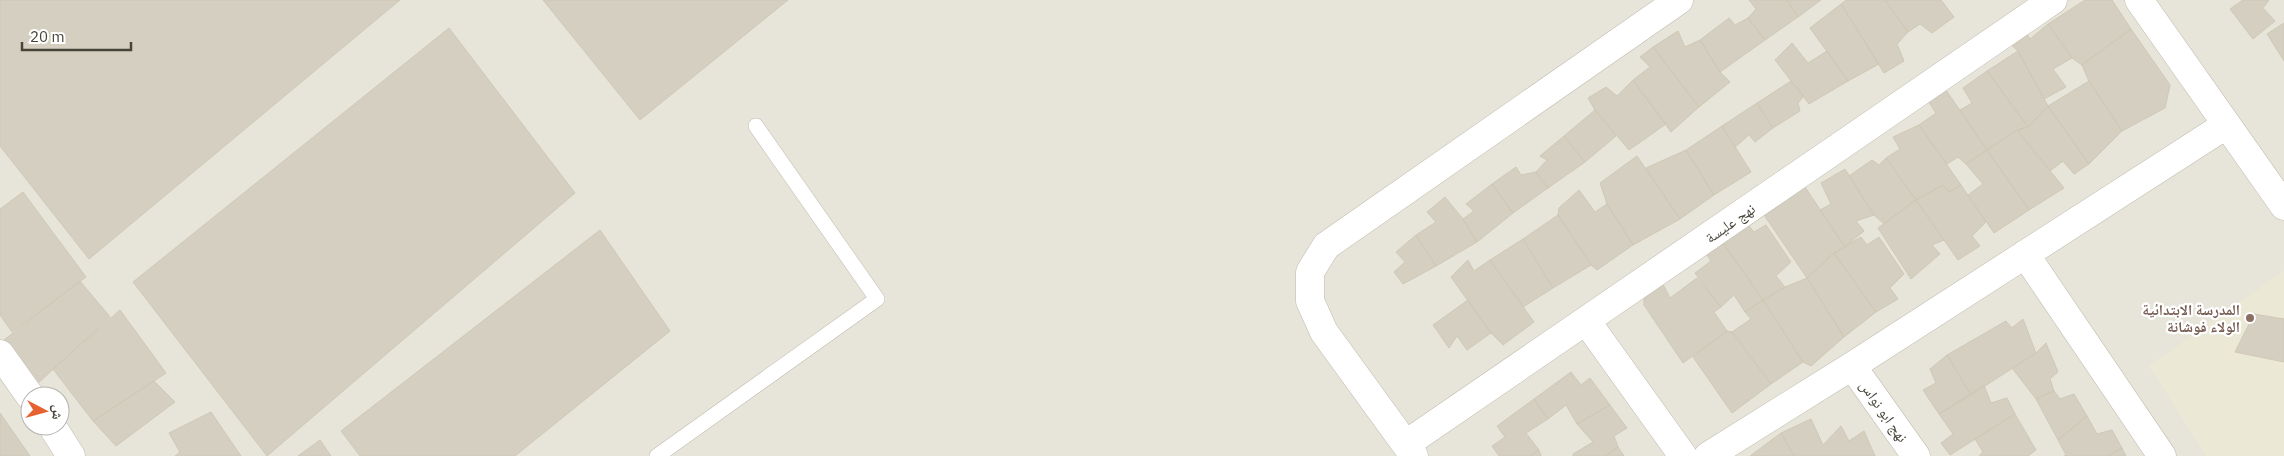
<svg xmlns="http://www.w3.org/2000/svg" width="2284" height="456" font-family="'IBM Plex Sans','Noto Naskh Arabic',sans-serif">
<style>
.residential{fill:#e7e5d9;fill-rule:evenodd}
.education{fill:#ebe8d6}
.building{fill:#d4cfc1;stroke:#cfc8b5}
.lines{fill:none;stroke-linecap:round;stroke-linejoin:round}
.lane-casing{stroke:#bfbbae;stroke-width:16}
.street-casing{stroke:#bfbbae;stroke-width:29}
.lane{stroke:#fff;stroke-width:15}
.street{stroke:#fff;stroke-width:28}
.education-dot{fill:#8d6e63;stroke:#fff;stroke-width:2}
.labels{text-anchor:middle;dominant-baseline:central;stroke-width:4.5;stroke-linejoin:round;paint-order:stroke}
.street-label{font-size:15px;fill:#474439;stroke:#fff}
.education-label{font-size:15px;font-weight:bold;fill:#785e54;stroke:#fff;text-anchor:end}
</style>
<rect width="100%" height="100%" fill="#f4f2eb"/>
<path class="residential" d="M0,0H2284V456H0ZM30,396H60V426H30Z"/>
<path class="education" d="M2284,271V456H2206L2149,366Z"/>
<path class="building" d="M0,0H400L89,259L0,146Z
M543,0H788L640,120Z
M1749,0H1787L1798,17L1765,40L1748,18L1756,9Z
M1787,0H1821L1798,17Z
M1846,0H1885L1908,32L1897,44L1904,61L1884,73L1841,4Z
M1885,0H1941L1954,17L1932,33L1920,24L1908,32Z
M2085,0H2112L2131,29L2082,65L2072,58L2048,24Z
M2243,0H2269L2263,8L2275,21L2253,39L2230,9Z
M1841,4L1879,64L1848,81L1810,28Z
M1729,18L1735,25L1748,18L1765,40L1720,72L1700,40Z
M2284,23V61L2267,34Z
M2048,24L2072,58L2053,69L2066,87L2044,99L2018,51L2006,40L2024,29L2030,39Z
M449,28L575,193L267,456L133,282Z
M2131,29L2170,85L2165,108L2122,131L2089,81L2082,65Z
M1678,31L1685,47L1700,40L1720,72L1730,82L1699,107L1653,47Z
M1792,43L1808,63L1827,51L1848,81L1809,104L1775,60Z
M1653,47L1699,107L1671,132L1633,80L1650,67L1640,57Z
M2018,51L2048,106L2028,127L1987,71Z
M1987,71L2028,127L2017,130L1987,150L1960,110L1972,103L1963,88Z
M1633,80L1666,124L1629,150L1595,110L1588,98L1606,87L1617,96Z
M1791,81L1804,96L1798,103L1800,111L1773,128L1757,103Z
M2089,81L2122,131L2089,164L2048,106Z
M1946,90L1987,150L1966,164L1958,157L1947,164L1919,125L1936,113L1928,101Z
M1757,103L1773,128L1755,142L1749,135L1735,147L1722,126Z
M2048,106L2089,164L2074,174L2063,161L2050,171L2017,130L2028,127Z
M1595,110L1616,136L1585,162L1564,136Z
M1919,125L1961,185L1949,192L1943,185L1916,200L1886,158L1900,149L1893,137Z
M1722,126L1751,172L1714,195L1686,150Z
M2017,130L2064,188L2029,210L1987,150Z
M1564,136L1585,162L1548,188L1536,172L1547,160L1540,156Z
M1686,150L1714,195L1680,219L1646,168Z
M1987,150L2029,210L1994,233L1968,195L1983,184L1966,164Z
M1637,156L1680,219L1633,245L1607,204L1600,183Z
M1886,158L1916,200L1884,224L1874,215L1849,176L1872,160L1879,165Z
M1516,167L1521,175L1536,172L1548,188L1513,213L1492,184Z
M1845,169L1874,215L1856,221L1864,231L1845,247L1820,210L1831,204L1821,183Z
M1492,184L1513,213L1477,242L1463,219L1474,211L1466,204Z
M1943,185L1949,192L1961,185L1986,222L1972,236L1980,246L1958,260L1916,200Z
M1805,187L1845,247L1834,253L1807,278L1762,212Z
M1579,190L1595,212L1607,204L1633,245L1597,270L1591,265L1558,215L1559,208Z
M23,192L86,277L12,332L0,315V209Z
M1445,197L1463,219L1477,242L1436,266L1416,235L1436,222L1427,212Z
M1916,200L1944,240L1932,245L1940,254L1911,279L1878,228Z
M1558,215L1591,265L1553,288L1523,239Z
M1748,225L1754,232L1766,225L1791,262L1776,276L1785,287L1763,300L1721,240Z
M600,230L670,331L515,456H360L341,431Z
M1416,235L1436,266L1403,284L1394,272L1405,262L1396,252Z
M1861,237L1867,245L1879,237L1904,274L1890,288L1898,299L1876,312L1834,253Z
M1523,239L1553,288L1523,307L1490,260Z
M1721,240L1763,300L1745,312L1734,295L1721,307L1695,273L1711,261L1704,250Z
M1834,253L1876,312L1844,337L1807,278Z
M1468,260L1474,271L1490,260L1534,322L1503,345L1491,333L1451,277Z
M1697,278L1721,307L1714,312L1727,331L1683,363L1644,305V297L1663,284L1670,298Z
M1807,278L1844,337L1811,366L1803,362L1763,300L1785,287Z
M80,281L110,317L36,385L4,340Z
M1468,300L1491,333L1467,350L1457,336L1449,348L1433,325Z
M1763,300L1803,362L1771,384L1732,332L1751,319L1745,312Z
M120,310L166,373L93,421L53,369Z
M2254,314L2284,319V362L2235,352Z
M2023,319L2036,353L1971,395L1947,355L2006,321L2012,328Z
M1727,331L1732,332L1771,384L1732,413L1693,357Z
M2046,343L2058,372L2050,379L2054,391L2036,399L2012,368L2036,353Z
M1947,355L1971,395L1939,414L1923,390L1936,383L1930,369Z
M1571,372L1581,385L1590,378L1610,405L1577,424L1566,405L1548,419L1534,399Z
M154,381L175,402L116,446L93,421Z
M1984,385L1991,403L2007,398L2015,414L1950,455L1941,443L1953,434L1939,414Z
M2054,391L2060,399L2074,394L2087,416L2058,440L2036,399Z
M1534,399L1548,419L1526,433L1539,450L1530,456H1499L1492,446L1505,437L1497,426Z
M1610,405L1627,428L1614,436L1618,447L1606,456H1573V454L1593,442L1577,424Z
M211,412L241,456H175L180,452L169,433Z
M0,413L30,456H0Z
M2015,414L2036,450L2028,456H1979L1983,452L1975,439Z
M2087,416L2097,434L2112,430L2122,448L2108,456H2064L2066,455L2058,440Z
M1811,419L1823,445L1841,426L1849,441L1864,431L1875,456H1794L1781,433Z
M1781,433L1794,456H1750Z
M320,440L331,456H298Z
M1618,447L1624,456H1606Z
M2122,448L2126,456H2108Z
M1539,450L1541,456H1530Z"/>
<g class="lines">
<g class="lane-casing">
<path id="lane" d="M657,456L877,299L756,126"/>
</g>
<g class="street-casing">
<path id="street" d="M2139,0L2284,206
M2025,254L2162,456
M1587,322L1683,456
M0,354L30,396
M1852,366L1916,456
M52,426L71,456
M1406,444L2053,0
M1414,456L1324,332L1310,301V272L1326,246L1679,0
M1708,456L1852,366L2226,125"/>
</g>
<use href="#lane" class="lane"/>
<use href="#street" class="street"/>
</g>
<circle class="education-dot" cx="2250" cy="318" r="5"/>
<g class="labels">
<g class="street-label">
<text transform="translate(1730 223) rotate(-35)">نهج عليسة</text>
<text transform="translate(1884 411) rotate(55)">نهج ابو نواس</text>
</g>
<g class="education-label">
<text x="2240" y="309">المدرسة الابتدائية<tspan x="2240" dy="17">الولاء فوشانة</tspan></text>
</g>
</g>
<g transform="translate(45 411) rotate(96)"><circle r="24" fill="#ffffff" stroke="#b5b4b0"/>
<path d="M0-4L9 19L0 12L-9 19Z" fill="#e66230"/>
<text y="-8" font-size="14" font-weight="bold" text-anchor="middle" fill="#474439">ش</text>
</g>
<path d="M22 42v8h109v-8" fill="none" stroke="#474439" stroke-width="2.5"/>
<text x="30" y="42" font-size="15" fill="#474439" stroke="#ffffff" stroke-width="4" paint-order="stroke">20 m</text>
</svg>
